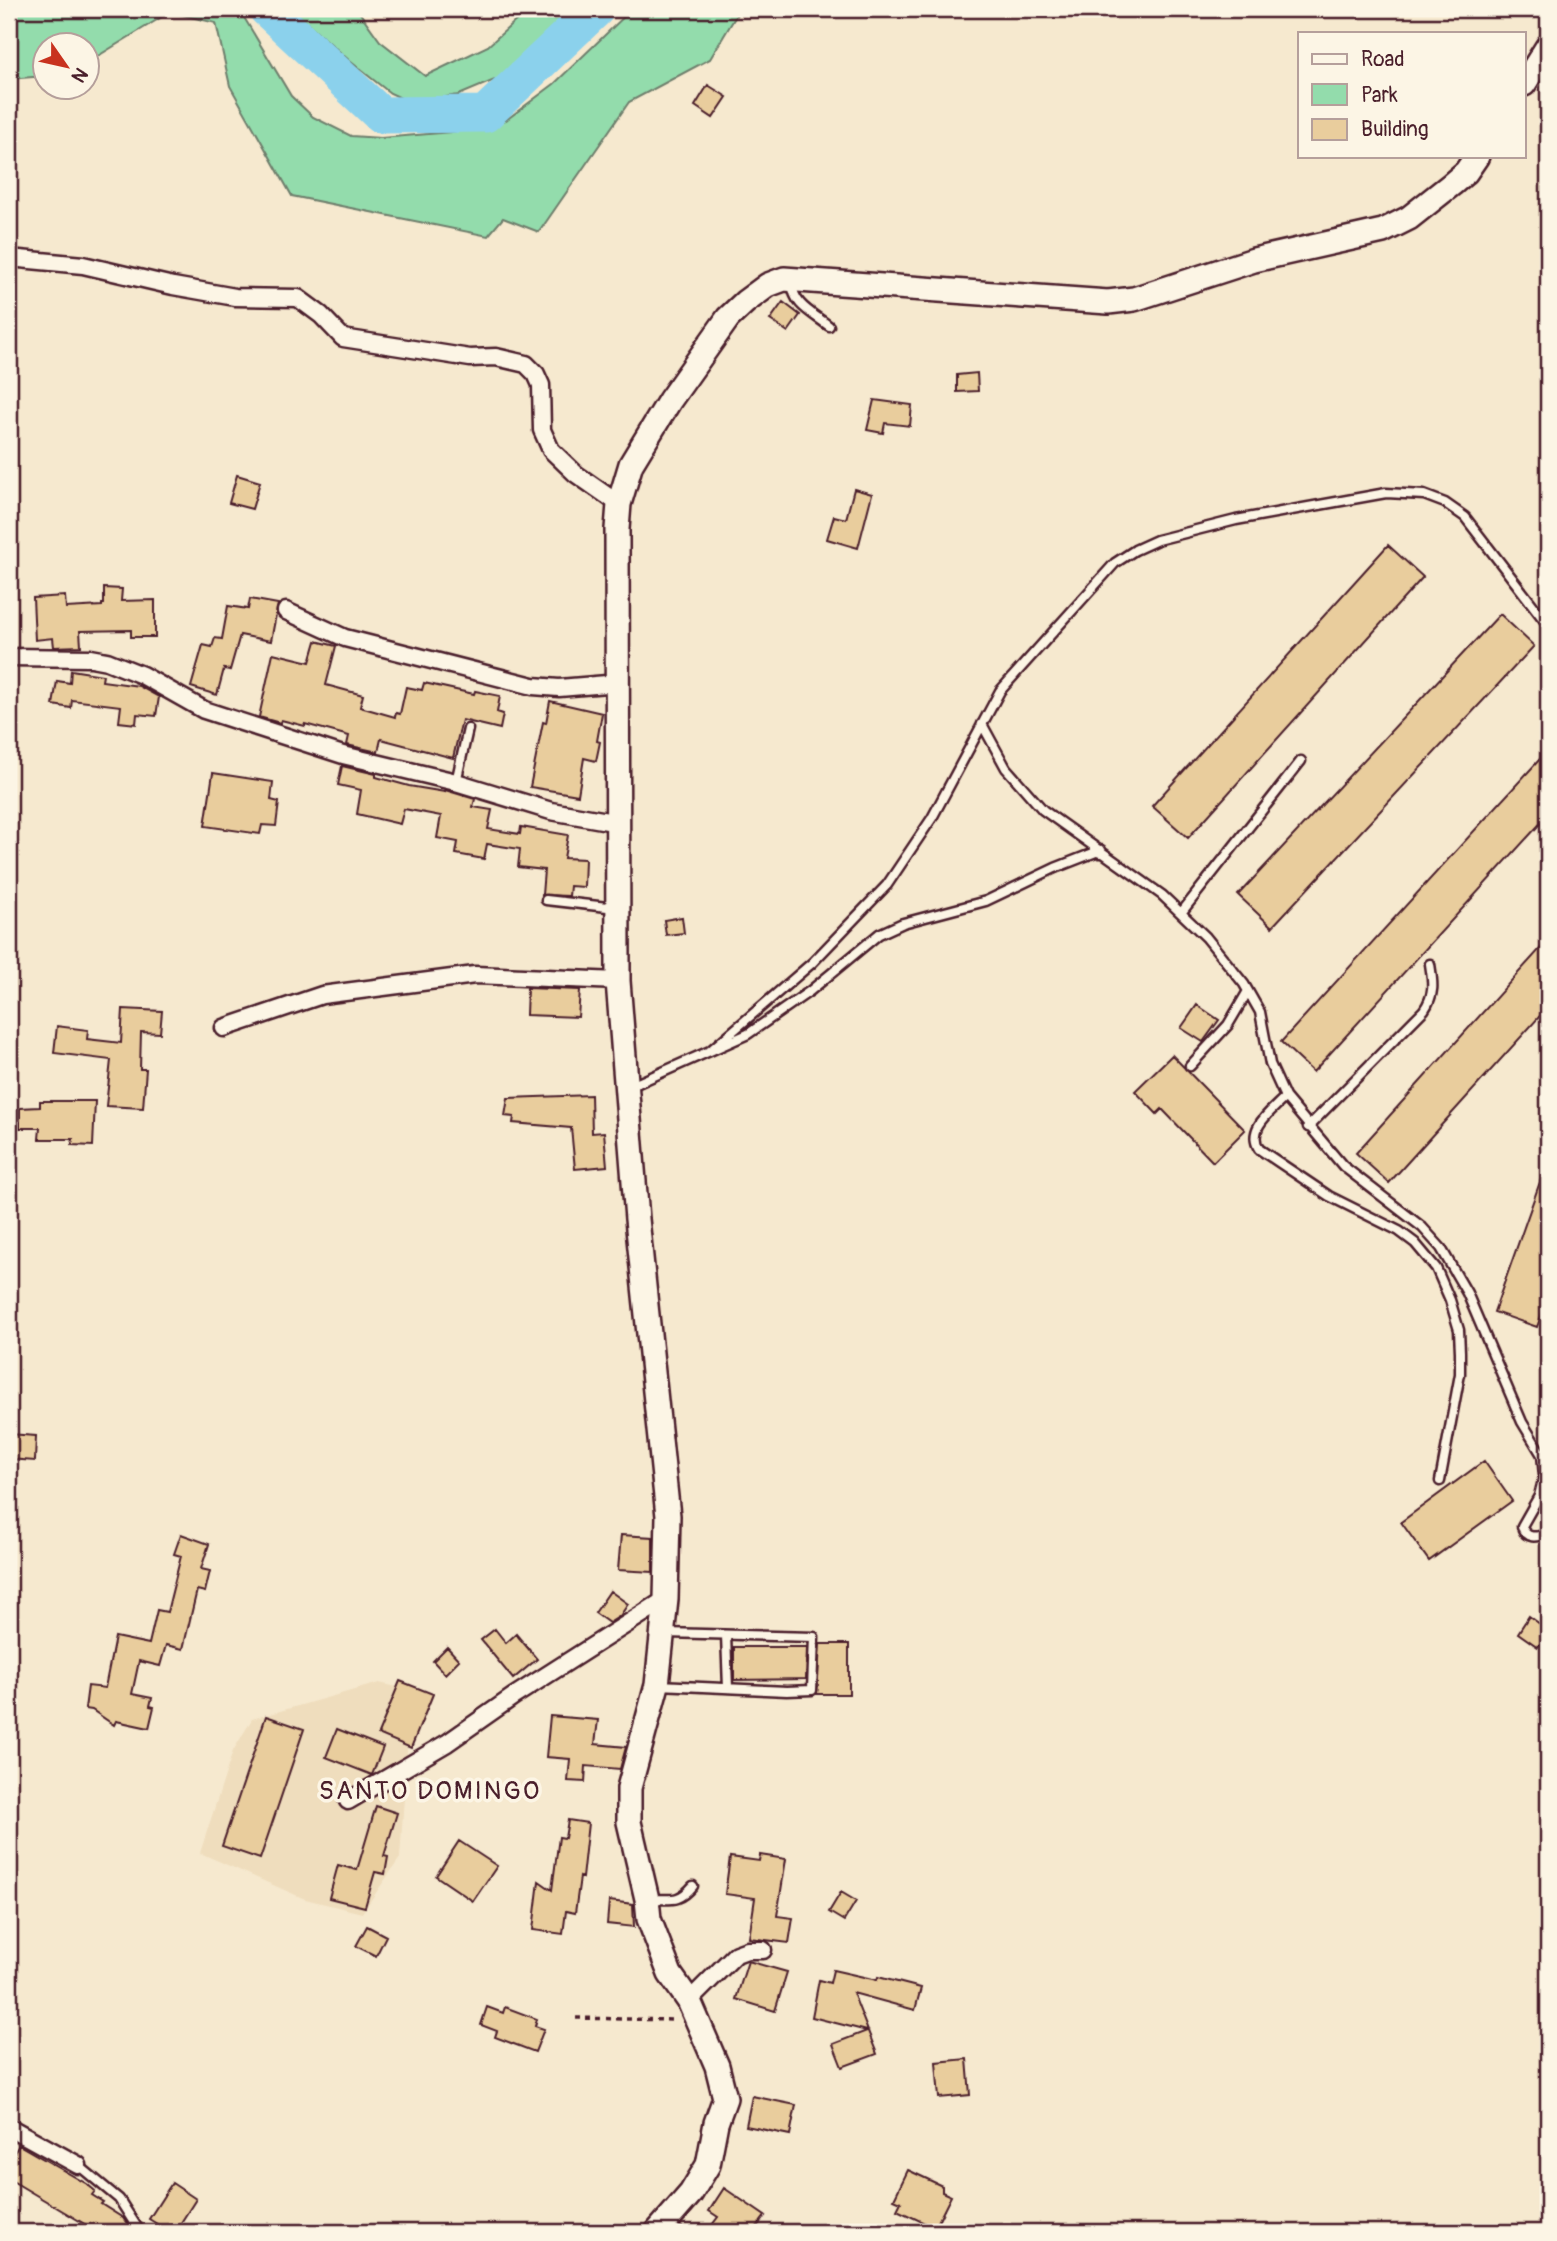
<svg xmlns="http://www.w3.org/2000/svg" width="1557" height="2241" font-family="Pangolin,sans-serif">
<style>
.built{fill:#efddbd}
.green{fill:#93dcac;stroke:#6e7e6c;stroke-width:2}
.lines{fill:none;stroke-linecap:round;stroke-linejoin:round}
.river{stroke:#8bd1ec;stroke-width:37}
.building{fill:#e9cd9d;stroke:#4a1f2b;stroke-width:2}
.lane-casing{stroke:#4a1f2b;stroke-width:13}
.street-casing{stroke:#4a1f2b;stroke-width:21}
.secondary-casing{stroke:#4a1f2b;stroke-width:28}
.path{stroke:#4a1f2b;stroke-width:3.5;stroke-dasharray:5 5;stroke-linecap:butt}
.lane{stroke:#fcf5e5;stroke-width:8}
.street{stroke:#fcf5e5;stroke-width:16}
.secondary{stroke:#fcf5e5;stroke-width:23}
.labels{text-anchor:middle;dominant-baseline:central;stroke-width:7;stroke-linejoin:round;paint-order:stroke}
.quarter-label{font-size:26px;letter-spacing:2px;fill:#4a1f2b;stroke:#fcf5e5}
</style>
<rect width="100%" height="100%" fill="#f6e9cf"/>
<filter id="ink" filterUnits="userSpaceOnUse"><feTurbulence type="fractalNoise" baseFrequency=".0143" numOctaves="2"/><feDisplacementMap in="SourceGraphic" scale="14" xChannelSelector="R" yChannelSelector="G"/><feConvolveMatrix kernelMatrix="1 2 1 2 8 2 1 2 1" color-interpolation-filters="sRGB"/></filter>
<g filter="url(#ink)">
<path class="built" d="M379,1683L411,1690L400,1858L362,1913L305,1899L200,1853L233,1751L252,1719Z"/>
<path class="green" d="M9,9H239L291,96L313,117L351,136L381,138L452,132L506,120L554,84L632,9H740L710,59L629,102L539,232L503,218L488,236L292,196L230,86L216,23L170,12L88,62V46H46L45,76L9,79Z
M292,9H357L380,41L425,76L488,46L529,9H575L502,77L459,95L410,102L390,93L351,62Z"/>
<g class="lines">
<path class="river" d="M267,9L381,115L485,114L596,9"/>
</g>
<path class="building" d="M708,85L727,97L713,118L695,106Z
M783,302L800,315L788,332L770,320Z
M977,373L978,391L957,392V375Z
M874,400L912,405L910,426L885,423L883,433L867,430Z
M237,475L260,482L252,509L229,503Z
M854,489L872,494L858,548L827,539L834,516L846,519Z
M1388,545L1423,577L1188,838L1152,806Z
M104,588L122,589L121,601L155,600V637H131V630L80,631L81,646L54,647L53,638L35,640L33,598L65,596L66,608L102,606V604H104Z
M250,599L278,604L271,641L240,635L230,670L224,669L217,695L191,687L203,645L212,647L215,638L222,639L228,606L248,609Z
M1500,614L1534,646L1272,927L1238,895Z
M316,641L336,646L326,685L363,695L360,707L395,717L396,713L400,714L406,687L422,690L424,683L474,694L475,691L500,696L497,712L503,714L500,729L462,720L453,758L381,739L378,752L347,745L349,736L305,724V726L281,720L280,723L259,717L273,653L310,662Z
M71,670L103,675L102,681L139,686L159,697L156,716L137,714L136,724L119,722L121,706L72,700L71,708L53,705L57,681L70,683Z
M550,701L602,713L597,741L600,742L596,761L584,758L578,795L530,787L543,722L546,723Z
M1540,759L1548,767V815L1313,1072L1281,1042Z
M342,766L376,774V777L409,786L445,792V790L475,799L473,807L492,810L488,829L520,834L521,827L568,835L564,858L585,859L584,887L570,886L569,896L542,895L544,870L518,867L520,849L487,844L484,859L456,854L458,842L437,838L441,816L404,809L400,824L357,814L361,790L338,785Z
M213,773L273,782L271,800L279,802L276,826L262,825L260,834L205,826Z
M682,917L684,933L666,935L664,920Z
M1548,940V1007L1389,1183L1356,1153Z
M527,988L580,990L578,1017L526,1015Z
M1197,1005L1219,1020L1203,1042L1181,1028Z
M123,1009L162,1011L160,1033L141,1032L140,1069H146L143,1108L106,1106L111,1060L54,1053L57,1026L88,1030L87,1039L121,1043Z
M1172,1055L1245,1130L1213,1162L1162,1109L1157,1114L1135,1091Z
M591,1095L592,1133L604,1132L607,1166L575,1169L571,1128L513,1123L514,1117L505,1116L508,1098Z
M40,1101H95L93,1146L72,1145L73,1139H39L40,1128H20V1108L40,1107Z
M1546,1165H1548V1297L1537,1327L1494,1312Z
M9,1434L36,1436L35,1461L9,1459Z
M1484,1461L1512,1501L1429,1561L1401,1522Z
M181,1534L209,1544L201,1569L210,1571L205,1592L197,1590L183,1649L166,1645L160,1666L139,1661L132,1694L152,1698L150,1706L154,1707L149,1728L116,1721L114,1725L92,1710L85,1709L88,1686L105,1688L115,1637L149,1644L157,1610L167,1612L181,1556L174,1554Z
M621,1535L653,1537V1572L618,1570Z
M610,1591L628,1604L620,1616L609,1623L595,1613Z
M1529,1616L1548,1630V1633L1538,1647L1518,1633Z
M495,1629L506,1643L516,1634L537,1659L513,1679L481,1640Z
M820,1644H849V1694H817Z
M447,1647L459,1660L445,1674L433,1661Z
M734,1647H807L806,1679L734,1680Z
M400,1681L433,1694L411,1748L378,1734Z
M266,1716L304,1729L260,1859L222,1846Z
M550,1716L598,1720L595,1744L626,1747L620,1769L586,1766L585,1782L568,1781L570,1759L546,1757Z
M337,1729L383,1747L372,1775L326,1757Z
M376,1806L397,1813L384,1856L388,1857L385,1874L375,1872L365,1907L329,1898L338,1865L357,1870Z
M568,1820L588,1823L582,1878L580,1877L575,1913L566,1911L563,1934L533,1930L539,1881L552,1890L559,1837L565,1838Z
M459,1841L497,1866L473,1901L436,1876Z
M760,1855L786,1859L777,1916L793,1918L789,1943L749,1938L755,1898L725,1894L730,1857L759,1861Z
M841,1892L856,1901L844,1921L829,1912Z
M609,1901L633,1904L634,1927L607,1924Z
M367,1926L386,1936L376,1956L356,1946Z
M748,1961L787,1972L775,2011L736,1999Z
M833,1970L877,1980L878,1977L921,1988L915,2010L853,1993L877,2054L842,2067L833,2044L867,2031L812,2017L819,1980L830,1983Z
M487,2007L503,2013L505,2007L537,2019L535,2026L544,2029L535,2052L495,2037L497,2031L481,2025Z
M967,2059L970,2095L939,2098L936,2062Z
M752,2096L796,2105L790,2135L746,2126Z
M19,2145L87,2184L95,2191L92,2195L103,2202L101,2204L123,2218L128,2225L124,2232H84L88,2226L9,2179V2161Z
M908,2170L942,2186V2192L951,2196L935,2228L897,2210L901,2202L894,2199Z
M172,2183L196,2199L175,2232H170L149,2219Z
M724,2188L765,2216L753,2232H723L712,2225L718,2217L709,2211Z"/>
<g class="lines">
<g class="lane-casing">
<path id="lane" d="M793,283C791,304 814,314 829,326
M982,724L1006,768L1043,810L1162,895L1206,937L1244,984L1260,1012L1270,1064L1285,1097L1343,1166L1422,1227L1441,1248L1467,1293L1522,1422L1542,1455L1544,1476L1539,1496L1522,1526C1525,1540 1537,1537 1548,1534
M456,782L468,729
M546,900L616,908
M1181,913L1301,761
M711,1050L812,963L887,885L932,818L1000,691L1115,563L1135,550L1157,540L1236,520L1386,493L1424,495L1445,503L1465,517L1548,625
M1190,1066L1228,1025L1248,991
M629,1087L748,1034L810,991L879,934L903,923L986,901L1055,868L1101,850L1100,853
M1285,1097C1272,1111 1246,1128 1259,1149L1329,1196L1399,1231L1415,1243L1436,1268L1450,1300L1459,1330L1460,1352V1374L1440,1481
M1308,1127L1424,1010C1435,994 1433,983 1430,964
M726,1635L728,1688
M659,1685L787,1691L812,1690L814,1637L665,1633
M650,1899C671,1899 679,1903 693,1886
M78,2165L119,2199L140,2232
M667,2225L680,2232"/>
</g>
<g class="street-casing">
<path id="street" d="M9,258L83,265L173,286L235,297L298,298L321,315L343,338L470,358L496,357L526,364L536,374L541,385L542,430L551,450L576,474L619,504
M286,611L345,638L533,686L559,688L619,683
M9,657L91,658L107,661L142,675L204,710L343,755L456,782L551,811L619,823
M224,1028L322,995L475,975L618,981
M348,1801L447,1743L514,1696L666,1599
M689,2001L736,1954L747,1950H763
M9,2127L78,2165"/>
</g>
<g class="secondary-casing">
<path id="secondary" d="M1524,84L1548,46
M657,2232L691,2193L708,2165L716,2123L725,2098L717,2066L689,2001L670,1974L649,1919L647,1899L629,1822V1788L657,1685L666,1599L668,1516L637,1219L618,981L617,529L619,504L631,464L670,400L728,318L745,302L768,285L784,279L1108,302L1134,299L1254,260L1383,231L1409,218L1452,184L1466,172L1477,156"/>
</g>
<path class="path" d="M576,2018L674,2020"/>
<use href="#lane" class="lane"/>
<use href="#street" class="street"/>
<use href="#secondary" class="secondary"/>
</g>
</g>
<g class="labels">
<g class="quarter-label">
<text x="430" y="1791">SANTO DOMINGO</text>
</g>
</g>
<rect width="1557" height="2241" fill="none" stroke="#fcf5e5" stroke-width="35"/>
<rect x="18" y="18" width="1522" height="2206" fill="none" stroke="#4a1f2b" stroke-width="2.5" filter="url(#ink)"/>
<rect x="1298" y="32" width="228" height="126" fill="#fcf5e5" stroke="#b59f9b" stroke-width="2"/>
<rect x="1312" y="54" width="35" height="10" fill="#fcf5e5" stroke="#b59f9b" stroke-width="2"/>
<text x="1361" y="66" font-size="21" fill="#4a1f2b">Road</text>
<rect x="1312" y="84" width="35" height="21" fill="#93dcac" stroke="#b59f9b" stroke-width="2"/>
<text x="1361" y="102" font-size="21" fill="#4a1f2b">Park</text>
<rect x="1312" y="119" width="35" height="21" fill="#e9cd9d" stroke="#b59f9b" stroke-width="2"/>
<text x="1361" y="136" font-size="21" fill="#4a1f2b">Building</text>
<g transform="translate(66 66) rotate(124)"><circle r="33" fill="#fcf5e5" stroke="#b59f9b" stroke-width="2"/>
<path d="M0-5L12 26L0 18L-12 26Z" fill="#c8321e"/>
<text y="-10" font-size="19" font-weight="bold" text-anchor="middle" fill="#4a1f2b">N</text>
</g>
</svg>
